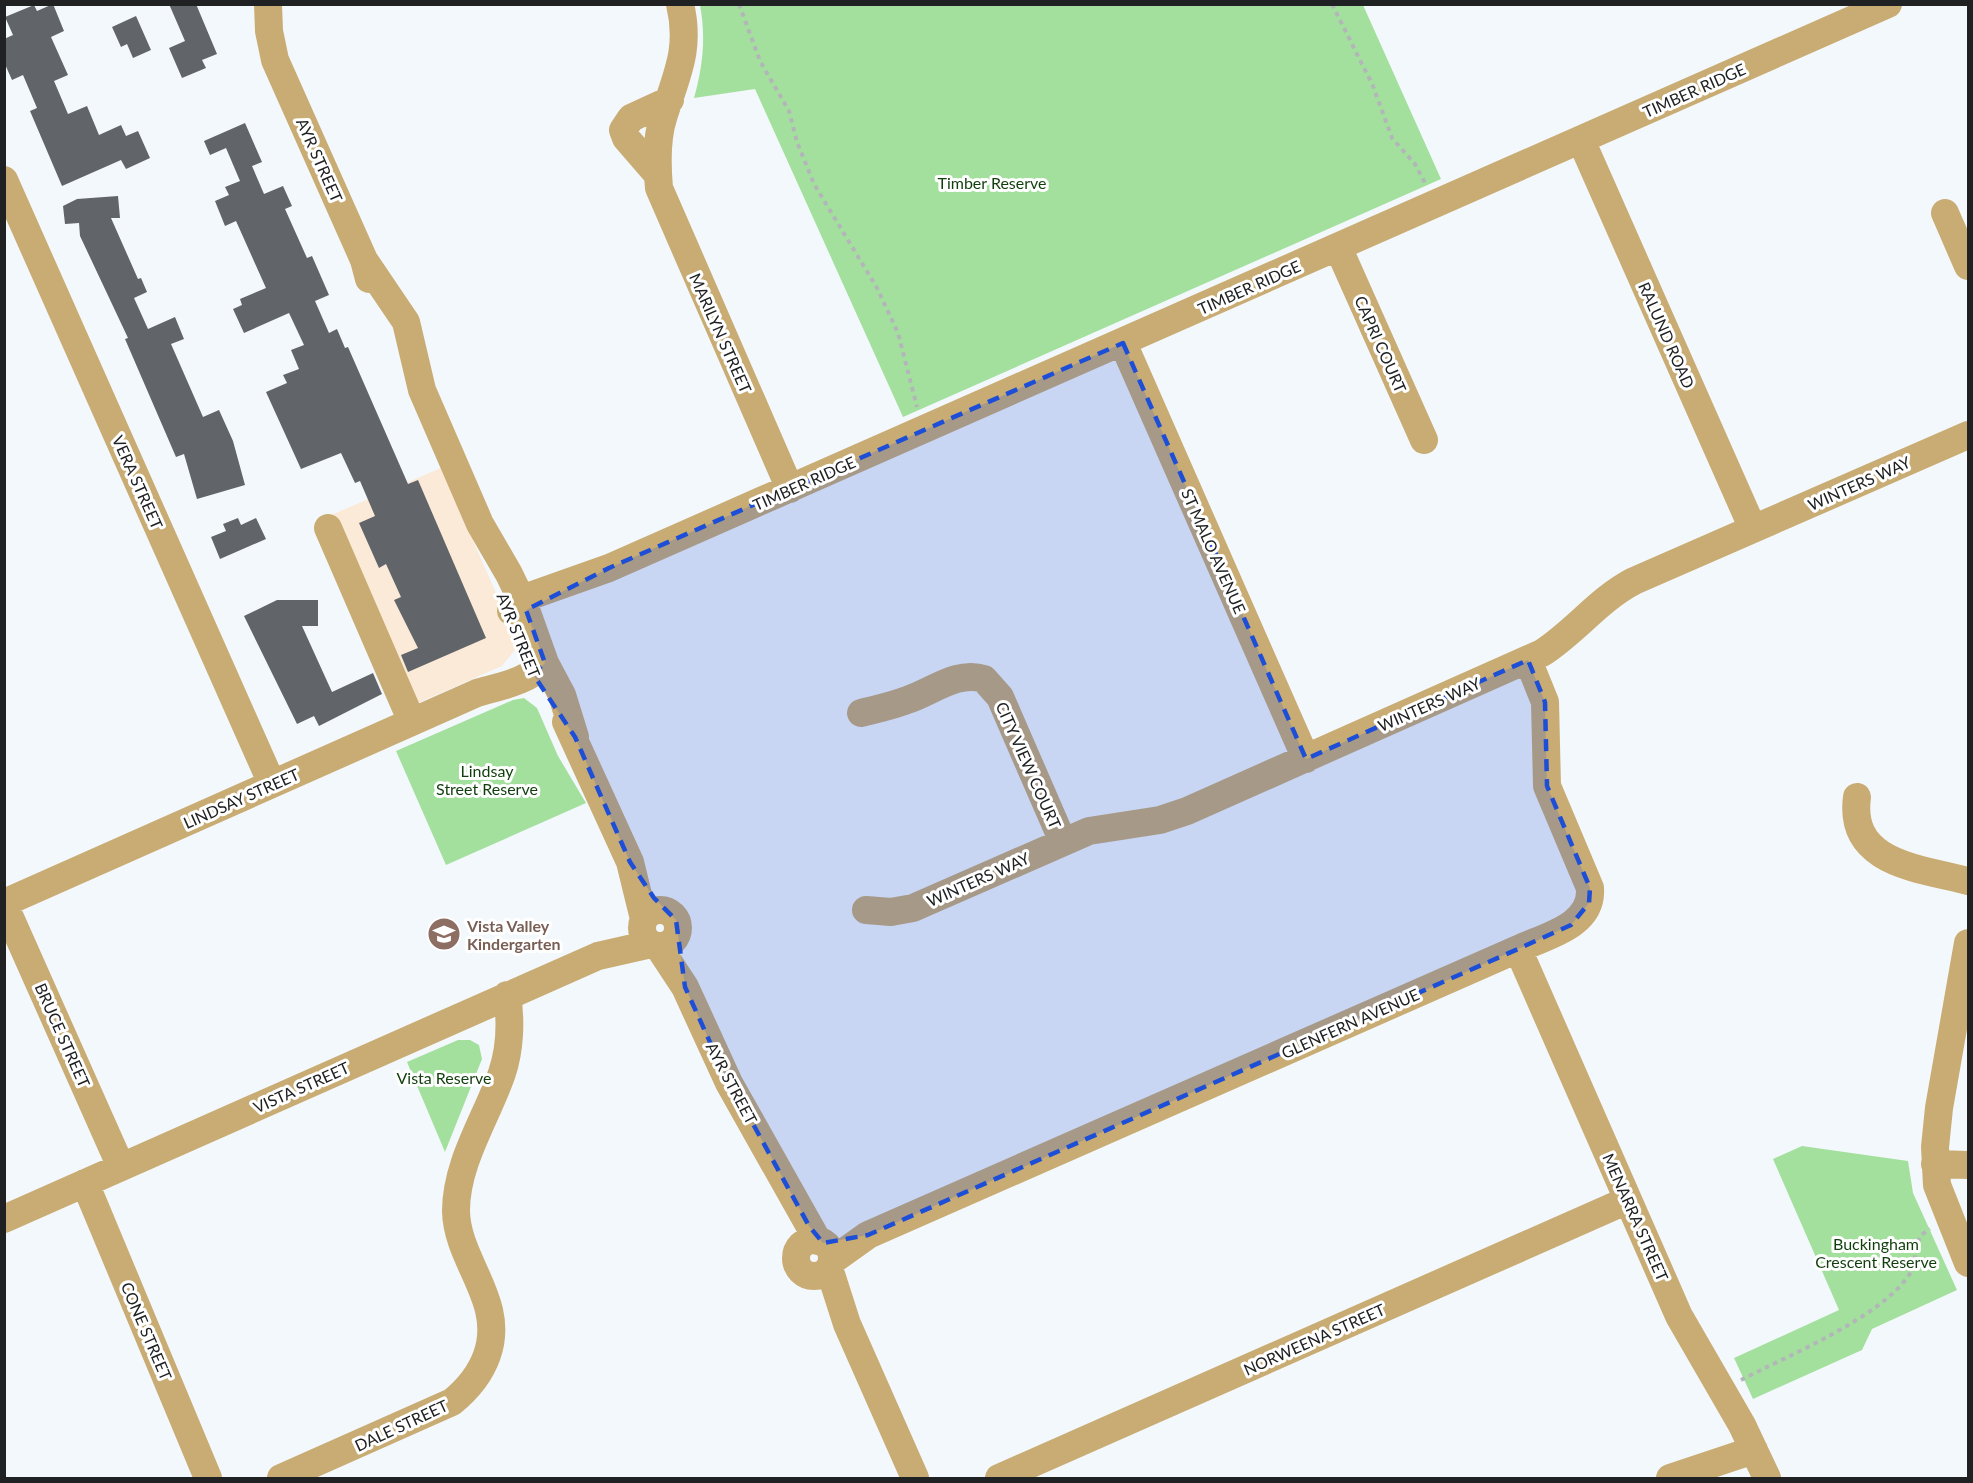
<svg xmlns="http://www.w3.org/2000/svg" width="1973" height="1483" font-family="Lato,sans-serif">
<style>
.commercial{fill:#fbead8}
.green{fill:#a4e09d}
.building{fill:#616569}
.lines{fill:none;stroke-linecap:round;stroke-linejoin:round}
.path{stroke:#b2b6b9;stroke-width:4;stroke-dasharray:4.5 4.5;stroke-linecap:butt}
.minor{stroke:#c9ac73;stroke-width:28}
.marked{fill:#1d4ed8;fill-opacity:0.2;stroke:#1d4ed8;stroke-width:4.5;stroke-dasharray:12 8;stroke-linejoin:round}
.labels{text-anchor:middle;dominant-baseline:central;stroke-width:6;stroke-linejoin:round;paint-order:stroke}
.street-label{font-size:16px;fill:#202123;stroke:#fff}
.park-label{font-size:16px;fill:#103e0c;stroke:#fff}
.education-label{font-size:16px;font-weight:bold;fill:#785e54;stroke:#fff;text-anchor:start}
</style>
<rect width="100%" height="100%" fill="#f3f8fc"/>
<path class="commercial" d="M441,468L519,645L502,666L409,707L317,521Z"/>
<path class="green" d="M700,5H1363L1441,179L903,417L755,89L694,98C703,66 706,37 700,5Z
M524,698L537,708L558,756L586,803L446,865L396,751L513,700Z
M458,1040H470L479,1045L482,1059L445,1152L407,1062Z
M1802,1146L1908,1161L1913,1193L1957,1290L1872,1329L1862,1350L1753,1399L1734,1358L1839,1310L1773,1159Z"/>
<path class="building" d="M53,4L64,31L51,37L68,75L54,81L68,114L87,106L99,135L121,125L126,136L138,131L150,158L126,169L121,160L62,186L30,111L37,108L23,75L12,80L4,62V39L13,35L5,17L34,5L37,11Z
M169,4H196L217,54L202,60L206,68L182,78L169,48L185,41Z
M136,16L151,50L133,58L127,44L121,47L112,27Z
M245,123L262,162L252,166L264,194L283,186L292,206L285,209L307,258L312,256L329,295L315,301L329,333L337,329L345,348L348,347L408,484L418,480L486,638L408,672L401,655L418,648L394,600L401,597L386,564L379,568L359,523L375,516L360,481L355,483L341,453L301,469L266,392L287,383L283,375L299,369L291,350L304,345L289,313L244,333L233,309L242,305L240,299L266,288L236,221L225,226L215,201L229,195L225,187L240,181L226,148L210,155L204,141Z
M118,196L120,218H111L138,279L141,278L147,292L134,298L148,329L175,317L184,339L171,344L203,417L219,410L233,441L245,485L197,499L184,454L176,457L125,339L128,338L80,236L79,223L65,224L63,206L77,199Z
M238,518L241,525L256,518L266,539L220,559L211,537L226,531L223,524Z
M277,600H318V626H302L332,692L373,673L382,694L319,726L314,716L297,724L244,616Z"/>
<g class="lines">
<path class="path" d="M739,4L760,61L789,111L797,142L814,184L877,288L898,333L917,407
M1332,4L1373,86L1392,138L1415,164L1425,183
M1741,1380C1787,1356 1880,1318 1909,1275C1917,1262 1914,1248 1921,1235L1930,1229"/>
<path class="minor" d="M268,4L269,31L275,60L364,260L369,279
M680,4C691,50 676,76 663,118C656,140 657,165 659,188L790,489
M1581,140L1753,529
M658,175L626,138L623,130L631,118L670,100
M4,180L272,784
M1945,213L1968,266
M1338,247L1424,440
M364,260L406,322L422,390L480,524L509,574L525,607L545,663L562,695L575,737
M1123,343L1306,759
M328,528L412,722
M511,611L530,596L609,568L1888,4
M861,713C876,709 892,706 907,700C932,692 957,670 984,679L1000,697L1063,842
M566,722L630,862L644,919
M1857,797C1848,864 1919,868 1968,881
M4,903L477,693C501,686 527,682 545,663
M4,904L121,1167
M642 928a18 18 0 1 1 36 0a18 18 0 1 1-36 0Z
M866,910L891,912L913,908L1089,831L1160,820L1187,811L1542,653C1575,632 1599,599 1634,581L1968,435
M1968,943L1939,1108L1935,1147L1937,1185L1968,1263
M658,946L685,987L729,1083L818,1241
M1518,949L1679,1316L1742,1425L1767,1478
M1935,1164L1968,1165
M85,1183L208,1478
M4,1219L598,956L651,944
M796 1258a18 18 0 1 1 36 0a18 18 0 1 1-36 0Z
M833,1260L868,1235L1518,949C1546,936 1593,926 1590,888L1547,786L1545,702L1528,660
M829,1268L847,1324L915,1478
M281,1478L452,1402C468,1389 480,1375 487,1355C506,1301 457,1262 456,1211C456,1162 487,1117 502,1073C510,1049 511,1020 507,995
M999,1478L1628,1200
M1670,1478L1754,1450"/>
</g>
<path class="marked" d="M1123,343L1306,759L1528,660L1545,702L1547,786L1590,888L1589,903L1571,925L1518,949L868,1235L823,1243L809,1226L719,1062L685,987L676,920L654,898L630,862L575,737L533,674L545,663L526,610L609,568Z"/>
<defs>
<g id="school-disc" transform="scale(1.725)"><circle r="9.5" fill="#8d6e63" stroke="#fff"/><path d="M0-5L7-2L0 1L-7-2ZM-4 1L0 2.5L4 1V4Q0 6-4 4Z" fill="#fff"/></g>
</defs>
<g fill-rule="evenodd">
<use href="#school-disc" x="444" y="934"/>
</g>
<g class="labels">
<g class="street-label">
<text transform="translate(1694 90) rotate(-24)">TIMBER RIDGE</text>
<text transform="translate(320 160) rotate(66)">AYR STREET</text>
<text transform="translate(1249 287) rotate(-24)">TIMBER RIDGE</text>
<text transform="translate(721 333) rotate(66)">MARILYN STREET</text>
<text transform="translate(1667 335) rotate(66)">RALUND ROAD</text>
<text transform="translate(1381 344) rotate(66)">CAPRI COURT</text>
<text transform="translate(138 482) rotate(66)">VERA STREET</text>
<text transform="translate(804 483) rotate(-24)">TIMBER RIDGE</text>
<text transform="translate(1859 483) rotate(-24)">WINTERS WAY</text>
<text transform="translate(1214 551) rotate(66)">ST MALO AVENUE</text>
<text transform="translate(519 635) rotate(68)">AYR STREET</text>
<text transform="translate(1429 704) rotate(-24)">WINTERS WAY</text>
<text transform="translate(1029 765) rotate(66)">CITY VIEW COURT</text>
<text transform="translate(241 798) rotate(-24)">LINDSAY STREET</text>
<text transform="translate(978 879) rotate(-24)">WINTERS WAY</text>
<text transform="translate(1350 1023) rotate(-24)">GLENFERN AVENUE</text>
<text transform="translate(63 1035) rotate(66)">BRUCE STREET</text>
<text transform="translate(732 1083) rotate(62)">AYR STREET</text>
<text transform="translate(301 1087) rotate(-24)">VISTA STREET</text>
<text transform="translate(1636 1217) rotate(66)">MENARRA STREET</text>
<text transform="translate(147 1331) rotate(67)">CONE STREET</text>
<text transform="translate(1314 1339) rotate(-24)">NORWEENA STREET</text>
<text transform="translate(401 1425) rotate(-25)">DALE STREET</text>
</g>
<g class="park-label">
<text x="992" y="182">Timber Reserve</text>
<text x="487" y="770">Lindsay<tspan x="487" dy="18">Street Reserve</tspan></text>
<text x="444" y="1077">Vista Reserve</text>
<text x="1876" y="1243">Buckingham<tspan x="1876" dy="18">Crescent Reserve</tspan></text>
</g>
<g class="education-label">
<text x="467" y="925">Vista Valley<tspan x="467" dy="18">Kindergarten</tspan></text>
</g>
</g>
<rect width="1973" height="1483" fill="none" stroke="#202123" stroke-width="12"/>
</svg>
